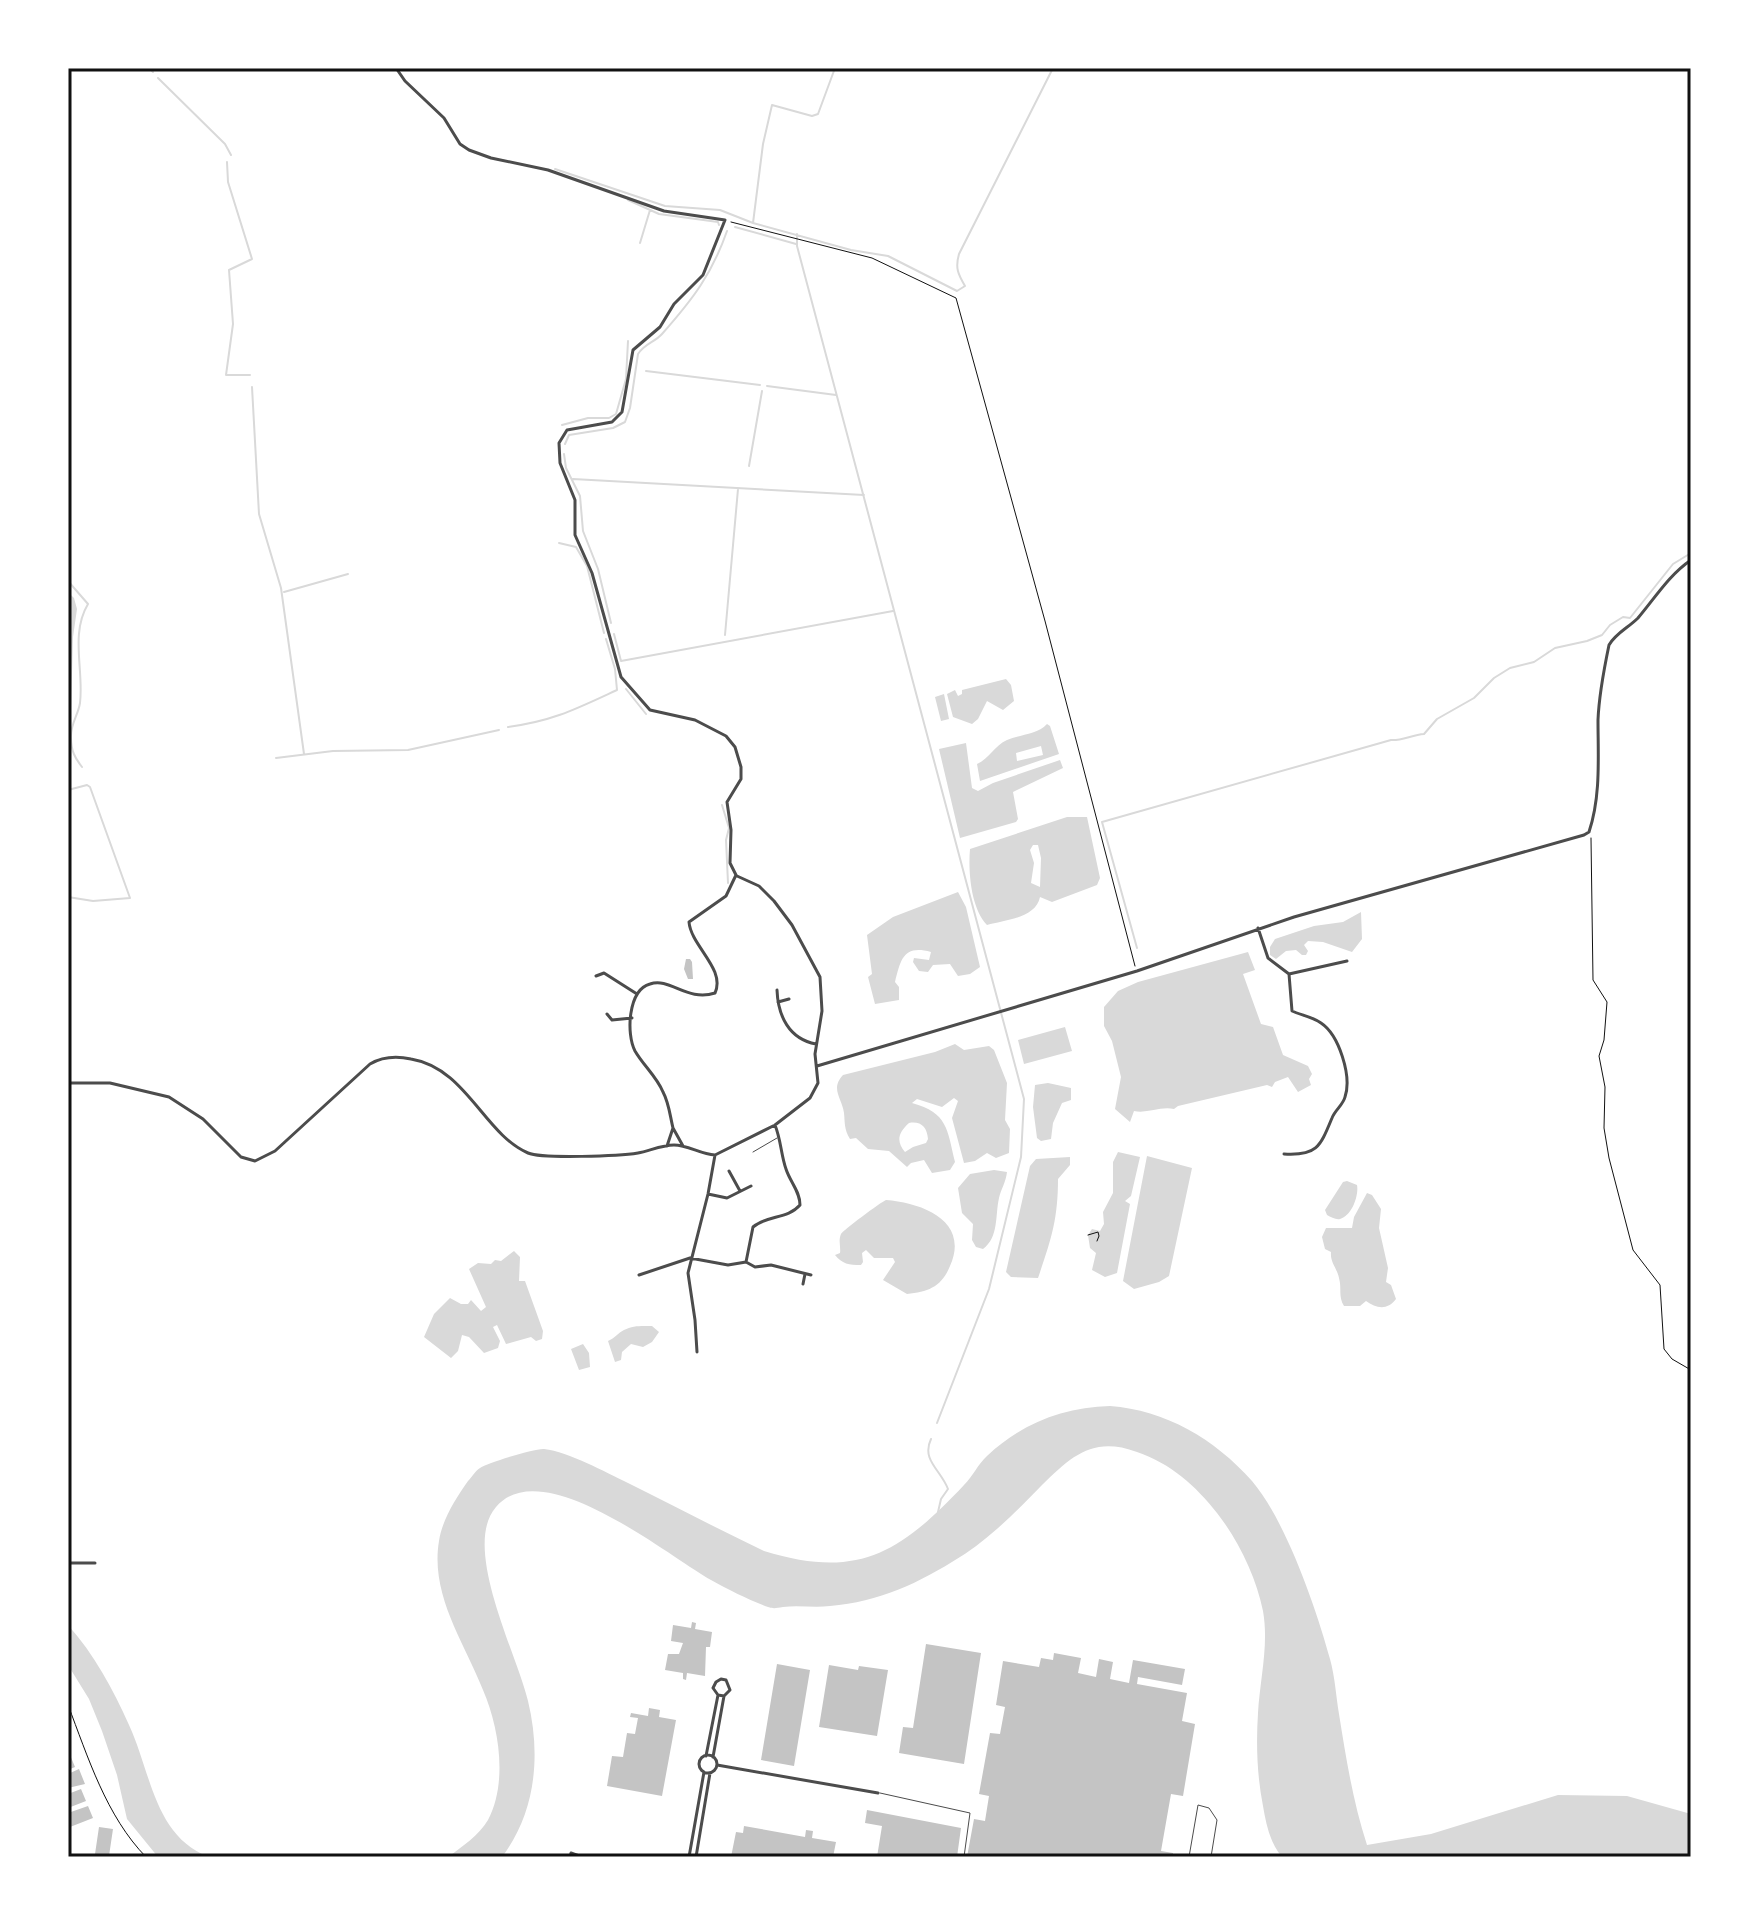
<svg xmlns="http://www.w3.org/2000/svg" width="1759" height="1925" font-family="'IBM Plex Sans',sans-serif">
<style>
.water{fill:#d9d9d9;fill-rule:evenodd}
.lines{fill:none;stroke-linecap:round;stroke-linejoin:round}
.stream{stroke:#d9d9d9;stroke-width:2}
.building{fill:#c4c4c4}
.path{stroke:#111;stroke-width:1}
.service{stroke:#4c4c4c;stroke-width:1}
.minor{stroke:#4c4c4c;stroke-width:3}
.neatline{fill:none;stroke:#111;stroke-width:3}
</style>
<rect width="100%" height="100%" fill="#fff"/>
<path class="water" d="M68,592L74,598L77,609L73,637L71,709L68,716Z
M1006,679L1011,685L1014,701L1003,710L987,701L978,719L972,724L953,717L947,694L955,690L958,696L962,694V690Z
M944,694L949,719L941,721L935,697Z
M1047,724L1050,726L1059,754L980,781L977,764C989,759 995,745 1007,740C1021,734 1037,735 1047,724ZM1041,746L1043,755L1017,761L1016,753Z
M966,743L972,788L978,791L993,783L1060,760L1063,768L1013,792L1018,819L1016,822L960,838L939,749Z
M1067,817H1087L1100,878L1097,885L1052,902L1040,897C1036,918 1005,920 987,925C971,908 968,872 970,849ZM1033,845H1038L1041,858L1040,887L1031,883L1034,863L1030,850Z
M958,892L966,907L980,967L970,974L958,976L950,964L933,965L928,972L919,971L913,962L914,958L929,960L931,952C904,945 901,958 895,982L899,987V1000L875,1004L868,977L872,974L867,935L893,917Z
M1361,912L1362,939L1352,952L1323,942L1308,941L1304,945L1308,951L1306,955H1302L1296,950L1286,951L1276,959L1270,955V947L1275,939L1314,926L1343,922Z
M1248,952L1255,970L1243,974L1261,1024L1273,1027L1283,1055L1308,1066L1312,1074L1309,1079L1311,1085L1298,1092L1288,1077L1275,1082L1272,1087L1267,1085L1178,1106L1174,1109C1160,1106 1147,1114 1134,1111L1130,1122L1115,1109L1121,1077L1112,1041L1104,1026V1007L1118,991L1138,982Z
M1065,1027L1072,1051L1024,1064L1018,1040Z
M955,1044L964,1050L989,1046L994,1050L1007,1083L1005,1120L1010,1129L1009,1153L996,1158L987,1153L975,1161L964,1163L952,1118L958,1101L954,1098L942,1107L917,1099L912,1103C948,1113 947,1129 955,1162L950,1170L932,1173L924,1160L911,1163L907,1167L889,1151L868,1149L856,1138L850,1139C844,1129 845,1123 844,1113C842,1098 830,1089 843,1075L935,1052ZM909,1123C921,1121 927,1127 928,1139L926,1143L913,1147L905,1152C896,1141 898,1133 909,1123Z
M1048,1083L1071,1088V1100L1062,1103L1053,1123L1051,1139L1041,1141L1037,1138L1033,1107L1035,1085Z
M1118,1152L1140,1157L1131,1196L1125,1201L1130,1204L1117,1273L1105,1277L1092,1270L1096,1253L1090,1248L1088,1235L1092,1229L1100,1231L1104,1224L1103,1212L1113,1193V1162Z
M1147,1156L1192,1168L1169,1276L1159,1282L1134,1289L1123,1281Z
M1070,1157V1165L1058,1179C1058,1220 1051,1240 1038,1278L1011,1277L1006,1272L1030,1166L1036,1159Z
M994,1170L1007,1172C1006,1182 1001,1189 999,1198C995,1216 999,1237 983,1249L976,1247L972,1240L973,1224L962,1213L958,1188L970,1174Z
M1347,1181L1357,1185C1359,1195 1352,1216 1340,1219C1336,1220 1331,1217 1327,1215L1325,1210L1343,1182Z
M1367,1193L1372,1195L1381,1209L1379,1228L1388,1268L1386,1282L1391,1285L1396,1299C1387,1311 1376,1308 1366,1301L1360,1306H1344C1338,1296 1342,1289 1339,1278C1337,1268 1330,1263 1331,1252L1325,1249L1322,1237L1326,1228H1352L1354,1217Z
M886,1200C923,1203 970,1221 950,1266C942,1286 929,1292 907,1294L883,1280L895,1262L893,1258H874L866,1250L862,1253L863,1262L861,1265C849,1265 842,1264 835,1255L840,1253C841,1247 838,1241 841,1234C842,1231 881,1202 886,1200Z
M514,1251L520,1257L519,1281H525L543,1331L542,1339L536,1341L531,1337L506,1344L497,1325L493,1327L500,1341L498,1348L484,1353L469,1337L462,1335L458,1351L451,1358L424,1337L434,1314L450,1298L461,1304H468L471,1300L481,1311L486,1307L469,1269L478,1263L491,1264L495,1260L501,1261Z
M652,1326L659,1332L652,1342L643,1347L631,1344L622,1352L621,1360L615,1362L608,1341C615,1338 618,1333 624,1330C633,1325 643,1326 652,1326Z
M583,1344L589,1353L590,1367L579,1370L571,1349Z
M1110,1406C1165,1410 1215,1439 1252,1481C1286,1521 1316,1608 1330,1659C1335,1677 1336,1696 1339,1714C1346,1758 1353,1802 1367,1845L1431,1834L1558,1795L1627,1796L1691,1814V1857H1282C1270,1843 1266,1824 1263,1806C1257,1776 1256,1744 1258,1713C1260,1679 1269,1645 1263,1611C1256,1577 1239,1541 1217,1513C1196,1486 1170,1463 1137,1452C1093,1436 1072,1456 1042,1485C1019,1509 988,1540 960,1557C919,1583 879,1602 830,1606C814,1608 799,1605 783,1607C776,1608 774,1609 768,1607C749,1600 729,1590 711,1580C668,1556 542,1452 496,1507C461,1547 517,1654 528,1701C541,1755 536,1812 502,1857H448C462,1847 479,1835 488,1820C508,1782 499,1727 483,1690C464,1642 430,1595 439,1541C442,1520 456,1498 468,1481C472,1477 475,1471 480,1468C487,1463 536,1448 544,1449C569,1452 605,1472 628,1483C674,1506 718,1529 764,1551C858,1580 900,1553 964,1485C973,1476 978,1464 987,1456C1021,1424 1063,1407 1110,1406Z
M68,1625C94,1654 113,1689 129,1725C151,1772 154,1836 209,1857H158L127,1819L117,1775L102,1731L89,1699L68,1665Z"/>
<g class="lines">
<path class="stream" d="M149,68L153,72
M835,68L818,114L812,116L772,105L763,144L753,223L851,250L888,256L957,291L965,286C958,274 955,268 959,254L1053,68
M900,68H901
M158,78L225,144L231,155
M227,162L228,182L252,259L229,270L233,324L226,375H250
M555,169L665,206L720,210L753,223
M628,200L659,214L718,222L719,225
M735,227L796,244
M797,234V246L1024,1099L1021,1157L989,1289L937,1423
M640,243L650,210
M646,371L760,385
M767,386L836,395
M252,387L259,514L281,588L304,754
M562,425L588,418H609L616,414L626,379L628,341
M565,444L569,435L613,428L625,422L630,408L638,354C644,344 655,342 662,334C693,299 712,274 727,231
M564,454L566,468L580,496L583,531L598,569L611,623
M749,466L762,391
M573,479L864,495
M559,543L576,547L587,566L604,633
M68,581L88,604C70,634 84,670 80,703C78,716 70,724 71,738C71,751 75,758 82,767
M284,592L348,574
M614,634L621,661L893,611
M725,635L738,489
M626,689L646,714
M508,727C553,721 576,709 617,690L615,669L606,639
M276,758L333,751L408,750L499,730
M68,790L87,785L90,787L130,898L93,901L68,897
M722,805L729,828L726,840L728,883
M1137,948L1102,822L1391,740C1401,741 1412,735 1424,734L1437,719L1474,698L1494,678L1510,668L1534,662L1555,648L1587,641L1602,635L1610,625L1623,617L1630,618L1673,564L1691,553
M931,1439C921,1460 941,1470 948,1489L941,1499L938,1512"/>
</g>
<path class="building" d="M686,959H690L692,962L693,979H688L684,969Z
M692,1622L696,1623L695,1629L712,1632L710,1647H706L705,1676L687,1673L686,1680L683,1679V1673L665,1670L668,1654H681H679L683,1643L671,1641L673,1625L691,1628Z
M926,1644L981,1653L964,1764L899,1753L903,1727L913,1728Z
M1054,1653L1081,1658L1078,1673L1096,1677L1099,1659L1113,1662L1110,1679L1129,1683L1133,1660L1185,1669L1182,1685L1138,1677L1137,1684L1187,1693L1182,1721L1195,1724L1183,1796L1171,1794L1161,1851L1173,1853V1857H967L974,1819L985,1821L989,1796L979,1794L990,1733L1000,1734L1005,1707L996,1705L1003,1661L1039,1667L1041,1658L1053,1660Z
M777,1664L810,1670L794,1766L761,1760Z
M829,1665L858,1670L859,1666L888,1670L877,1736L819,1727Z
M649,1708L660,1710L659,1717L676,1720L662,1796L607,1786L612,1756L623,1757L627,1733L635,1734L638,1718L630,1717L631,1713L648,1716Z
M68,1750L75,1767L68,1770Z
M79,1769L85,1784L68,1788V1774Z
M81,1789L86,1801L68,1808V1794Z
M88,1806L93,1818L70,1827L68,1813Z
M867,1810L961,1828L957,1857H877L882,1826L865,1823Z
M744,1826L805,1837L806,1830L813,1831L812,1838L836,1842L833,1857H731L736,1832L743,1833Z
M99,1827L113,1829L109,1856L95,1854Z"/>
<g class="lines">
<path class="path" d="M731,222L872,258L956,298L1045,621L1135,966
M1591,838L1593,980L1607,1002L1604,1040L1599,1056L1605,1087L1604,1128L1609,1158L1633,1250L1660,1285L1664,1349L1672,1359L1691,1370
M1088,1235L1098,1232L1099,1236L1097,1241
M68,1705C88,1757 106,1816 146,1857"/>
<path class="service" d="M753,1152L777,1138
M880,1793L970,1813L964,1857
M1189,1857L1198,1805L1209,1808L1217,1820L1211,1857"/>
<path class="minor" d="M396,68L405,81L444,118L460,144L469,150L491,158L548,170L664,211L725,220L703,275L674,304L660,327L633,350L622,412L612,422L567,430L559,443L560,463L575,500V535L592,573L621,677L650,710L695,720L726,736L735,747L741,767V779L727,802L731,830L730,863L736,875
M1258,928L1268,958L1289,974L1292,1011C1301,1015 1313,1017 1321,1023C1339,1035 1352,1076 1345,1097C1343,1105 1335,1110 1332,1118C1320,1147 1317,1156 1284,1154
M1289,974L1347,961
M596,976L604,973L637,994
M777,990C778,1016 789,1039 816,1044
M778,1002L789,999
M607,1014L612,1020L632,1018
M817,1066L1137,971L1294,917L1584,835L1589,832C1601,796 1598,757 1598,720C1599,694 1604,669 1609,645C1616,633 1628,628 1638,618C1655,598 1669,575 1691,560
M68,1083H110L169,1097L203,1119L241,1157L255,1161L275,1151L370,1064C382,1057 397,1056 411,1059C466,1068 484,1134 528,1153C542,1159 620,1156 638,1153C649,1151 662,1145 674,1145C688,1145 700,1154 715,1155L775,1125L810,1098L818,1083L815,1054L822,1011L820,977L792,925L774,901L759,886L737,876
M673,1128C670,1116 669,1103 663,1092C657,1077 643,1065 635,1051C626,1034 628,990 650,984C670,977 687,1002 715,993C726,969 691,946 689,922L726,896L736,875
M667,1146L673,1128L683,1146
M729,1171L740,1191
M708,1194L727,1198L751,1186
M746,1262L753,1227C767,1215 788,1219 800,1205C800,1191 790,1182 786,1169C781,1155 781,1140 775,1125
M746,1262L755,1267L771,1265L811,1275
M639,1275L690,1258L728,1265L746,1262
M803,1284L805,1274
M697,1352L695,1320L688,1273L708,1194L715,1155
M68,1563H95
M699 1764a9 9 0 1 1 18 0a9 9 0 1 1-18 0Z
M706,1756L718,1695L713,1688L716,1682L721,1679L726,1680L730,1690L724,1696L718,1695
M713,1757L724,1696
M717,1765L878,1793
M570,1857L571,1853L582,1857
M689,1857L704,1772
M696,1857L710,1773"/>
</g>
<rect width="1759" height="1925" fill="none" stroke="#ffffff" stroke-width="140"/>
<rect x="70" y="70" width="1619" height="1785" class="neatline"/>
</svg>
